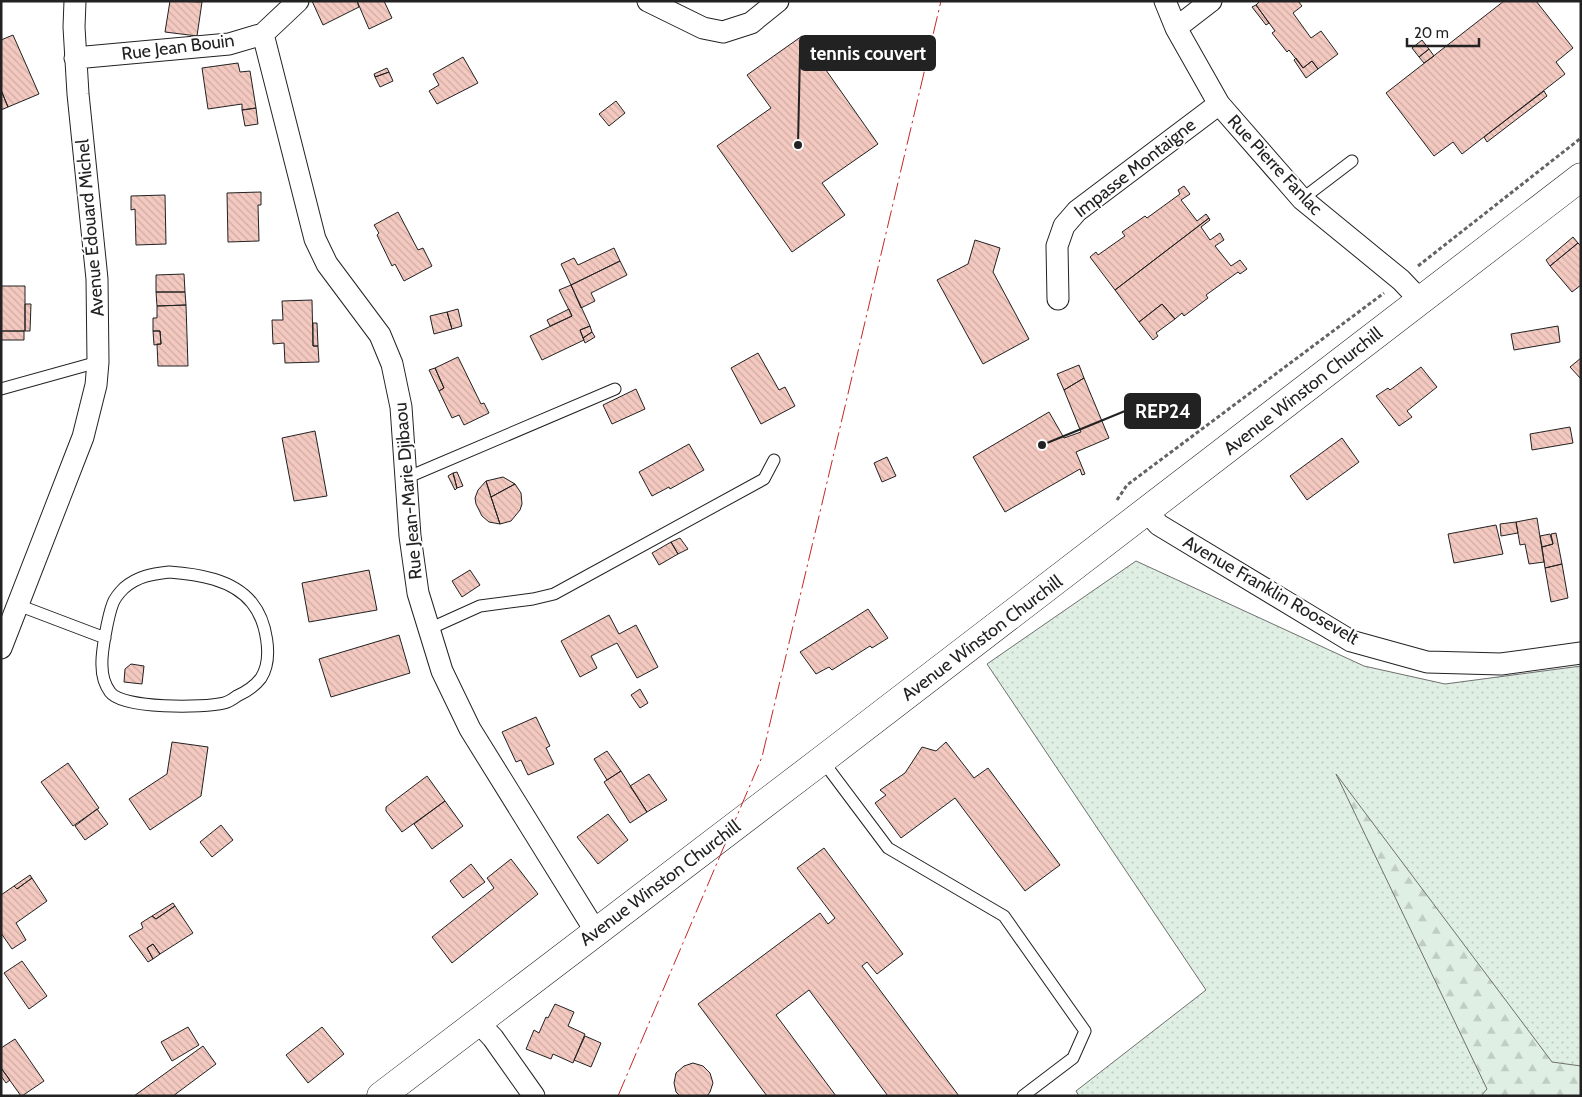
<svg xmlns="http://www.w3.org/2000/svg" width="1582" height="1097" font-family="Cabin,sans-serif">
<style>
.grass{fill:url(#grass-dots);stroke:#6f6f6f}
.forest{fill:url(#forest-firs);stroke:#6f6f6f}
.building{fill:url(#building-back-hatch);stroke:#222}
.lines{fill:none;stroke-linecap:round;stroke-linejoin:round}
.service-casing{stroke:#222;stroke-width:13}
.minor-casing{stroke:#222;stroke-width:23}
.secondary-casing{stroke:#222;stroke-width:29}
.path{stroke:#646464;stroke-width:3;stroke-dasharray:4 2.5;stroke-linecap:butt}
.service{stroke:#fff;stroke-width:11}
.minor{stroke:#fff;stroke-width:21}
.secondary{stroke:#fff;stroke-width:28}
.power{stroke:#c62828;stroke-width:1;stroke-dasharray:18 4 2.5 4;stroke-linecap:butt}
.labels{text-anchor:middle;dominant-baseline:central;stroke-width:4;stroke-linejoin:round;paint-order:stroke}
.street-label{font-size:18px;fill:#222;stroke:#fff}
.leader{fill:none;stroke:#222;stroke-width:2}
.callout-dot{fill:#222;stroke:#fff;stroke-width:2}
.callout{fill:#222;stroke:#222;stroke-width:2}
.callout-label{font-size:19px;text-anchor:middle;font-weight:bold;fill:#fff}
</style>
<defs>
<pattern id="grass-dots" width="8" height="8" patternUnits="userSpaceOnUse" patternTransform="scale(1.25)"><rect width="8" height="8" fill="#e0efe3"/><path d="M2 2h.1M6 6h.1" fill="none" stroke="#c0cdc2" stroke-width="1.8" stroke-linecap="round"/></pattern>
<pattern id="forest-firs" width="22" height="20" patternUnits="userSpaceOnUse" patternTransform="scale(1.25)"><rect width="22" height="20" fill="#e0efe3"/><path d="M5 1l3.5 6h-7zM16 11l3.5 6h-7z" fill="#c0cdc2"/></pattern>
<pattern id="building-back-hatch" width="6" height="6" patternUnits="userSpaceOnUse" patternTransform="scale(1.25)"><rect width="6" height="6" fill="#f3c9c0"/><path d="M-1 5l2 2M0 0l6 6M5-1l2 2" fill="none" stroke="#d0aca5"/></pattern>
</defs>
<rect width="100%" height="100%" fill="#fff"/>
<path class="grass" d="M1136,561L1364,666L1445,684L1581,666V1096H1079L1076,1091L1206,990L987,664Z"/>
<path class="forest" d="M1336,774L1552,1062L1581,1066V1096H1481L1487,1089Z"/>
<path class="building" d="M170,1L202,2L197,36L165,32Z
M312,1H357L359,7L323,25Z
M357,1H384L392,18L369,29Z
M1260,1H1298L1302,6L1293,13L1311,38L1321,31L1338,54L1318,69L1312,61L1303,68L1289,50L1287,52L1272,33L1275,31L1256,5Z
M1504,1H1536L1573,48L1556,62L1565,74L1462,154L1453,142L1434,156L1386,93Z
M1256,5L1269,23L1266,25L1252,7Z
M13,35L39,94L8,107L1,90V40Z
M802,36L878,144L822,183L845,215L792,252L717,146L771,108L747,75Z
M1422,40L1429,49L1419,57L1412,48Z
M1429,49L1434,56L1424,63L1419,57Z
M463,57L478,83L437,104L429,91L439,85L433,74Z
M1296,58L1303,68L1312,61L1318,69L1306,78L1294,60Z
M238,63L240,72L250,71L256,108L242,110V104L208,109L202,68Z
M387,68L389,72L375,77L374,74Z
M389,72L393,81L380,87L375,77Z
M1,90L8,107L1,110Z
M1544,91L1547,96L1487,142L1484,137Z
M616,101L625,113L609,126L599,114Z
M256,108L258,124L245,126L242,110Z
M1184,186L1190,194L1181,200L1197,221L1206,214L1209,218L1115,290L1090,257L1096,252L1098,255L1125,236L1122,232L1145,216L1147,218L1180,194L1178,190Z
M261,192V205H258L259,241L228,242L227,193Z
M165,195L166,244L136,245L135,209L131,210V196Z
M398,212L418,250L423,248L432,266L404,281L395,264L392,266L377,235L379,233L374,225Z
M1209,218L1210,220L1201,227L1210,240L1220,233L1224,240L1215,246L1231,266L1240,260L1247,269L1240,274L1238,272L1206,295L1208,298L1184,316L1182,313L1175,319L1162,304L1139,322L1115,290Z
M1573,237L1578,243L1550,266L1546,260Z
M975,240L1000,248L993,272L1029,339L983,364L937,280L968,264Z
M1578,243L1581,246V285L1572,292L1550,266Z
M614,248L620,261L571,285L561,264L574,258L578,265Z
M620,261L627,275L591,293L595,301L581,308L571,285Z
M184,274L185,292H156V275Z
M571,285L590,326L580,330L584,340L542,360L530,336L572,316L559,290Z
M1,286H25V331H1Z
M156,292H185L186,305L157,306Z
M312,300L313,346H318L319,362L285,363L284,343L273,344L272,320H283L282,301Z
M25,304H31L30,331H25Z
M1162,304L1175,319L1156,333L1158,336L1153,340L1139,322Z
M186,305L188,366H158L157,344H161L160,331H153V318H157V306Z
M458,309L462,326L452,329L447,312Z
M569,309L572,316L550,326L547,320Z
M447,312L452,329L434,334L430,316Z
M313,323H317L318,346H313Z
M590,326L592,332L583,338L580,330Z
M1558,326L1560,342L1514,350L1511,334Z
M1,331H24V340H1Z
M153,331H160L161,344L154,345Z
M592,332L595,337L585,343L583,338Z
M758,353L779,390L785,387L795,406L761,424L731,368Z
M458,357L481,404L484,403L489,413L464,425L459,415L452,418L439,391L444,388L435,368Z
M1581,358V379L1570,367Z
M1079,365L1084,378L1064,390L1057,374Z
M1421,367L1437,387L1407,411L1412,417L1399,426L1376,396L1388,388L1390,390Z
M435,368L444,388L439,391L429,370Z
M1084,378L1109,438L1076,452L1085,474L1082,475L1080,469L1005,512L973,457L1049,412L1064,438L1081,432L1064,390Z
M636,389L645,409L612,424L603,405Z
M1570,427L1573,443L1532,450L1530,434Z
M315,431L327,496L294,501L282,438Z
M1342,438L1359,462L1307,500L1290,476Z
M689,444L704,470L670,489L669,487L652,496L639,472Z
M887,457L896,476L882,482L874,463Z
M457,472L463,486L457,488L453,473Z
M453,473L457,488L455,490L448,476Z
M503,477L515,484L491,497L486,481Z
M486,481L491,497L500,524L489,522L482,516L476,504L475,498L478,490Z
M515,484L521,493L522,504L520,510L511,521L500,524L491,497Z
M1537,518L1544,562L1529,564L1525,544L1520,545L1516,522Z
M1516,522L1518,533L1501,536L1500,524Z
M1496,525L1503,554L1454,563L1448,534Z
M1556,533L1562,564L1545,568L1542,547L1553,544L1551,534Z
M1550,534L1553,544L1542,547L1540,536Z
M680,538L688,549L678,554L671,542Z
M671,542L678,554L659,565L652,553Z
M1562,564L1568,598L1551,602L1545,568Z
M369,570L377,610L309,622L302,583Z
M470,570L480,585L462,597L452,581Z
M868,609L888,638L872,648L870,646L832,670L829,667L816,674L800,652Z
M609,615L619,634L636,625L658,667L637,678L617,643L591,656L597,668L580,677L561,641Z
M399,635L410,673L331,697L319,659Z
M131,664L144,666L142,684L124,682L125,669Z
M640,689L648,703L640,708L631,695Z
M536,717L550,746L546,748L554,764L528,775L521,760L516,762L502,732Z
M172,742L208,747L201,796L150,830L129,799L167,774Z
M946,742L974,778L988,768L1060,865L1025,891L955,798L901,838L875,803L886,795L880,790L905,773L922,747L936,751Z
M607,751L621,771L607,780L594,759Z
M68,763L99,808L73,826L41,782Z
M621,771L647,812L630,823L604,782Z
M649,774L667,800L647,812L630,786Z
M427,776L445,801L402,832L386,811V807Z
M445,801L463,826L432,849L414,824Z
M97,809L108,824L85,840L75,826Z
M608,814L628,840L598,864L577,837Z
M221,825L233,840L212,857L200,842Z
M824,848L903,954L877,974L867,962L862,966L959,1096H888L809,990L776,1015L836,1096H767L698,1004L820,913L828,924L835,918L797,868Z
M511,859L538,894L452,963L432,937L494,888L487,878Z
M471,864L485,882L463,898L450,881Z
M30,875L32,878L17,889L14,886Z
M32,878L47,901L16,923L26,940L12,949L1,933V895L14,886L17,889Z
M173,903L175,906L156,919L152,916Z
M175,906L193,933L160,954L153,944L147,948L153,959L148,962L129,936L143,928L141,923L152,916L156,919Z
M153,944L160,954L153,959L147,948Z
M22,961L47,996L29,1009L4,973Z
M555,1004L574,1012L568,1026L585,1034L573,1063L553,1054L551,1059L526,1049L534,1030L539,1033L546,1017L548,1018Z
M188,1027L199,1045L172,1061L161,1042Z
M322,1027L344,1054L308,1083L286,1055Z
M585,1036L601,1043L591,1067L574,1060Z
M15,1039L44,1081L22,1096H21L1,1068V1048Z
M203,1046L216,1064L173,1096H134Z
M693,1063L703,1066L710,1073L713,1083L710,1092L707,1096H680L676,1092L674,1083L676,1073L684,1066Z
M1,1068L10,1080L6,1083L1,1076Z"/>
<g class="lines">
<g class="service-casing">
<path id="service" d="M1302,199L1352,161
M1,389L98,362
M406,478L615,389
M169,572C197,574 233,579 252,603C266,620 274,658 261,678C255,686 246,692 237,696C233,699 228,702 224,703C204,708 122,709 110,692C105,685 102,675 102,666C101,653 108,616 113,603C115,598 120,592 124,588C138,576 152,574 169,572Z
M18,605L105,638
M429,629L480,606L533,599L554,594L764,479L774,460
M822,760L888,848L1004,916L1085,1031L1073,1058L1023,1096"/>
</g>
<g class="minor-casing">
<path id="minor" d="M648,1L703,28L723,32L751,23L778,1
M1165,1L1176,28L1219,104L1302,199L1401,280L1420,300
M1176,28L1211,1
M263,34L315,239L327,264L380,335L392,364L401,407L410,536L418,593L442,671L470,729L596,932
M75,58L229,44L263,34L298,1
M1058,299L1057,246L1064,226L1077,211L1219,104
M1146,511L1159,525L1351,641L1427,662L1501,664L1581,653
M1,648L83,437L96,385L98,362L97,279L78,94L74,27L75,1
M478,1022L493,1038L534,1096"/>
</g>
<g class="secondary-casing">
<path id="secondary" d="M381,1096L822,760L1581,177"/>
</g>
<path class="path" d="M1418,266L1581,138
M1117,500L1127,485L1384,293"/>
<use href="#service" class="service"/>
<use href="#minor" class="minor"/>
<use href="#secondary" class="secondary"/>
<path class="power" d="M618,1096L762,757L941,1"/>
</g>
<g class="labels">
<g class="street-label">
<text transform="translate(178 47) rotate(-7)">Rue Jean Bouin</text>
<text transform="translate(1275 165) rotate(47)">Rue Pierre Fanlac</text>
<text transform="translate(1135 168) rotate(-38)">Impasse Montaigne</text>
<text transform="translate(90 228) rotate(-95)">Avenue Édouard Michel</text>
<text transform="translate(1303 391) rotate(-38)">Avenue Winston Churchill</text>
<text transform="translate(408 491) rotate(-95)">Rue Jean-Marie Djibaou</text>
<text transform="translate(1271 590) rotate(30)">Avenue Franklin Roosevelt</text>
<text transform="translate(982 638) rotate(-37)">Avenue Winston Churchill</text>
<text transform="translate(660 883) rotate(-37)">Avenue Winston Churchill</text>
</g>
</g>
<path class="leader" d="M798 145L800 53M1042 445L1125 411"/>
<g class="callout-dot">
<circle cx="798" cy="145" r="5"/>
<circle cx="1042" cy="445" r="5"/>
</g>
<g class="callout">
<rect x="800" y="36" width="135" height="34" rx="5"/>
<rect x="1125" y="394" width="75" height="34" rx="5"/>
</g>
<g class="callout-label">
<text x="868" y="60">tennis couvert</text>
<text x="1163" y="418">REP24</text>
</g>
<rect width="1582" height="1097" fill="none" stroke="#222222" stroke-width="5"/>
<path d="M1407 38v8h72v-8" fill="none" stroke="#222222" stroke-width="2.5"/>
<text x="1414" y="38" font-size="15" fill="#222222" stroke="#ffffff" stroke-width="4" paint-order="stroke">20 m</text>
</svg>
